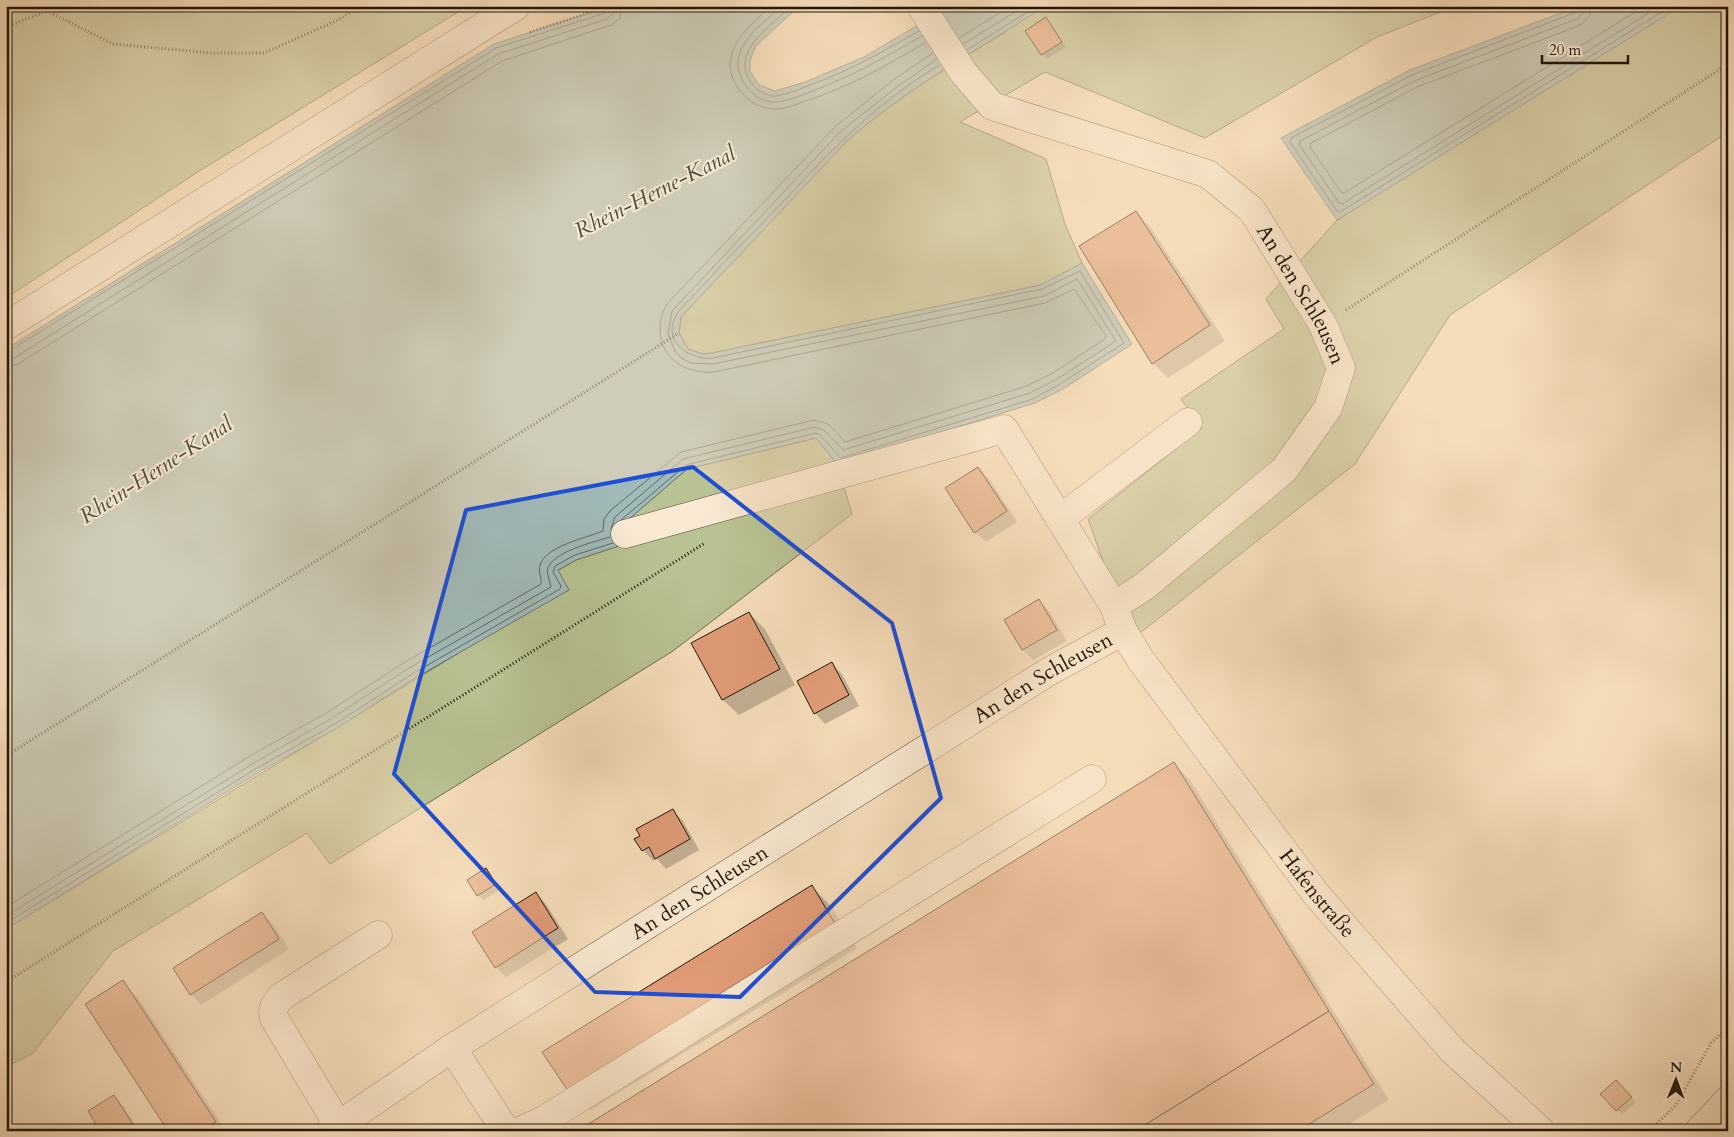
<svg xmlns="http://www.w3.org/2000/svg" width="1734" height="1137" font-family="Cardo,serif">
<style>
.green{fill:#b8c292;stroke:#6c6c4e}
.water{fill:#a0bab9;stroke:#6c7873}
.shadow{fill:#0003}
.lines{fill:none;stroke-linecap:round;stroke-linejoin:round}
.shore{stroke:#606861;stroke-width:1}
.building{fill:#e09b76;stroke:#1f1609}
.minor-casing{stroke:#554835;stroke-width:29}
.major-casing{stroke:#1f1609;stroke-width:29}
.path{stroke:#1f1609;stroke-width:3;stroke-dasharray:1 2.5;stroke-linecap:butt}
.minor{stroke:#f9e9d2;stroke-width:28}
.major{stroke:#f6ddba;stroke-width:28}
.marked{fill:none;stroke:#1d4ed8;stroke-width:4;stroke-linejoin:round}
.labels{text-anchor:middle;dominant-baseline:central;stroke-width:4;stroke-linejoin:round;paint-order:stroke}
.street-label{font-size:21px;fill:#1f1609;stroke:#f9e9d2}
.water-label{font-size:22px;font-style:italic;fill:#4c4f47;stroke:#f9e9d2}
</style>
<rect width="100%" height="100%" fill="#f6ddba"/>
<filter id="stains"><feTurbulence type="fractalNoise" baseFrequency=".004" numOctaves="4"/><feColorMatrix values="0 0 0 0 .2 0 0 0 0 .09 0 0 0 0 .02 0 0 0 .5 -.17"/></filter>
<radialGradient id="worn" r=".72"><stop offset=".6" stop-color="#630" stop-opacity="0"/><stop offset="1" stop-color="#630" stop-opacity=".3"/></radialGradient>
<path class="green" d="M6,6H468L196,173L6,298Z
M993,6H1456L1377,37L1205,138L1045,72L960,122L1046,159L1065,224L1082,263L1041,285L712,353L703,354L688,349L679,333L681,317L848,140C897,98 950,65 1006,32Z
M1681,6H1728V132L1450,315L1355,464L1131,640L1088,519L1202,428L1181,399L1284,329L1266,299L1337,220Z
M816,438L837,464L852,514L673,651L330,864L307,833L113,951L33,1053L6,1067V929L498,629L569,590L557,571L576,560L628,543L622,525L687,469Z"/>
<path class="water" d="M610,6H799L755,47L750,61V71L759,85L775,91L805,82L864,57L950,6H1046C978,49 909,87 848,140L681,317L679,333L688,349L703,354L712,353L1041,285L1082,263L1132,344L1063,389L1035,403L837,464L816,438L687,469L622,525L628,543L576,560L558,570L569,590L415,678L337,728L259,772L6,929V349L494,44Z
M1579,6H1681L1337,220L1281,138L1410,70Z"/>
<path class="shadow" d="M1046,19L1066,47L1047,59L1027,31Z
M1136,212L1151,228L1225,341L1168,378L1153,363Z
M978,468L989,479L1017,522L986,542L975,532Z
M1039,600L1049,611L1067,641L1033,660L1023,650L1005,620Z
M749,613L765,629L795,685L739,715L723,700L693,643Z
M832,664L842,674L859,706L825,724L815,713Z
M1174,764L1190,780L1389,1100L1338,1131H580Z
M672,810L683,821L699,850L666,869L657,859L653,861L643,850Z
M486,870L500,890L483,900L478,895Z
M812,887L832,907L857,948L590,1110L569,1090Z
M536,894L546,904L568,939L506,977L496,967Z
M262,914L273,924L289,949L201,1005L191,994Z
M122,982L138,998L226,1131H170Z
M1616,1081L1636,1102L1622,1115L1602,1094Z
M114,1096L124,1107L139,1131H102Z"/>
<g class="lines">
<path class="shore" d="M771,6C751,25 721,47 733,79C740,95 755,108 773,109C783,110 794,105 803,102C847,88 886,66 926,42
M782,6C764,23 727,47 741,77C747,91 760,103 776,102C788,101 802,95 813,91C852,76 886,57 922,36
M792,6C771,25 727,54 753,85C758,91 768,97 776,96C788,94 802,88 813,84C851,70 884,51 919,31
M1578,6L1574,13L1412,75L1291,138L1290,142L1337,211L1340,212L1671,6
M1584,6L1582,14L1577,19L1414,81L1300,141L1299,144L1339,203L1342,204L1660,6
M1592,6L1590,16L1581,25L1417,87L1311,143L1310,147L1341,192L1344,193L1645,6
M959,38L1011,6
M963,44L1025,6
M967,50L1037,6
M6,353L496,48L605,13L609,6
M6,360L14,358L498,54L607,19L613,14L615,6
M6,367L18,364L502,61L611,25L620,18L622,6
M621,520L686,465L816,433L820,435L841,458L1033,399L1060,384L1124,343L1080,271L1042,289L713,358C687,361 661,339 677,314C682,306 691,298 698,291C716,271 735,250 755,231C813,171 867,107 940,65
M611,529L615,517L683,459L815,427L824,430L843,450L1030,393L1057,379L1116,341L1077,279L1044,296L713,364L691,363L681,358L675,351L668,334L672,311L840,132L898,86L937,59
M6,907L250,756L328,712L405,662L541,584C542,578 538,572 540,565C546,546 586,538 603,531L604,519L610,511L681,452L814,420L828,424L845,442L1027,386L1053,373L1105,339L1106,336L1074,289L1045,303L714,372C687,374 661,360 660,330C660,321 662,312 667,304L835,127L893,80L933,53
M6,916L254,763L332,718L409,668L551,587L547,571C550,552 594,542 610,537
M6,923L257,768L335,724L412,674L560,589L561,586L553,572L555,566L575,555L613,543"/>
</g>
<path class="building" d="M1046,17L1062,42L1041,55L1025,31Z
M1136,211L1210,325L1152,364L1079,246Z
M978,467L1007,511L974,533L945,488Z
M1039,599L1057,630L1022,650L1004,620Z
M749,612L780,669L722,700L691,643Z
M832,662L849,695L814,714L797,681Z
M1174,762L1329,1011L1135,1131H577Z
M673,809L690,839L655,859L649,847L642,851L634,839L640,836L636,829Z
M486,868L496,884L477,896L467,880Z
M812,885L837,927L568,1091L542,1052Z
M536,892L558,928L495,968L472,932Z
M262,912L279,939L190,995L173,968Z
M123,980L216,1122L202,1131H168L85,1004Z
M1329,1011L1374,1084L1298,1131H1135Z
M1616,1080L1632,1097L1616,1111L1600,1094Z
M114,1095L137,1131H100L88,1111Z"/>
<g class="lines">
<g class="minor-casing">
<g id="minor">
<path id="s1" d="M921,6L963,72L992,106L1208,174L1252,210L1323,325L1341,368L1328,408L1284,470L1145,586L1114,606"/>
<path d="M6,326L516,6"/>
<path d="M1060,519L1188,422"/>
<path id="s2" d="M625,534L1004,429L1114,606L1123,631L1140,659L1316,894L1452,1050L1541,1131"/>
<path d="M452,1048L506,1131"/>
<path d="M338,1125L274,1018C271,1008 277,1000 284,995L378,935"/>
<path id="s3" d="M330,1131L452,1048L1048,672L1123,631"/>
<path d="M520,1131L544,1120L1092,779"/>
</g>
</g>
<g class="major-casing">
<path id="major" d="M1699,1131L1728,1100"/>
</g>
<path class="path" d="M47,11L113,44L213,53H264L336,21L360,6
M6,27L47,11L53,6
M530,32L610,6
M1346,310L1728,64
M6,756L679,333
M6,763L8,766L6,767
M6,982L705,543
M1649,1131L1676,1105L1711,1043L1728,1027"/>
<use href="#minor" class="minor"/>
<use href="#major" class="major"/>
</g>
<path d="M0 0H1734V1137H0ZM693,467L892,623L941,798L740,997L595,992L394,774L466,510Z" fill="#f6ddba" fill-opacity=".55" fill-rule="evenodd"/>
<path class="marked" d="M693,467L892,623L941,798L740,997L595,992L394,774L466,510Z"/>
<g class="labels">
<g class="street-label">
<text stroke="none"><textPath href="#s1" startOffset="504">An den Schleusen</textPath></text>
<text stroke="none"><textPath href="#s3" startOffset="845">An den Schleusen</textPath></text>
<text stroke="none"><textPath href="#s3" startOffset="440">An den Schleusen</textPath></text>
<text stroke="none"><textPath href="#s2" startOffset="955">Hafenstraße</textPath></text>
</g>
<g class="water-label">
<text transform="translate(655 192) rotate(-27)">Rhein-Herne-Kanal</text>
<text transform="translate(156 470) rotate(-33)">Rhein-Herne-Kanal</text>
</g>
</g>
<rect width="1734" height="1137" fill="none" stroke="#f6ddba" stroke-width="25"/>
<rect x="8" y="8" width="1719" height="1122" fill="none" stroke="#1f1609" stroke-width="2.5"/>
<rect x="12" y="12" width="1709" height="1112" fill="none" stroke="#1f1609"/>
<g transform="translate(1676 1080) rotate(1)" stroke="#f9e9d2" stroke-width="4" paint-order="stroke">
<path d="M0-4L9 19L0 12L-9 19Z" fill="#1f1609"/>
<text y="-8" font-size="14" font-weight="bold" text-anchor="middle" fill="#1f1609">N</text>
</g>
<path d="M1542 55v8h86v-8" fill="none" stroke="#1f1609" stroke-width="2.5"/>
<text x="1549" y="55" font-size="15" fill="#1f1609" stroke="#f9e9d2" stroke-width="4" paint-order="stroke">20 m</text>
<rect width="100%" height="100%" filter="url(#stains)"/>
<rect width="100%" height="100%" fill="url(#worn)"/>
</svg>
